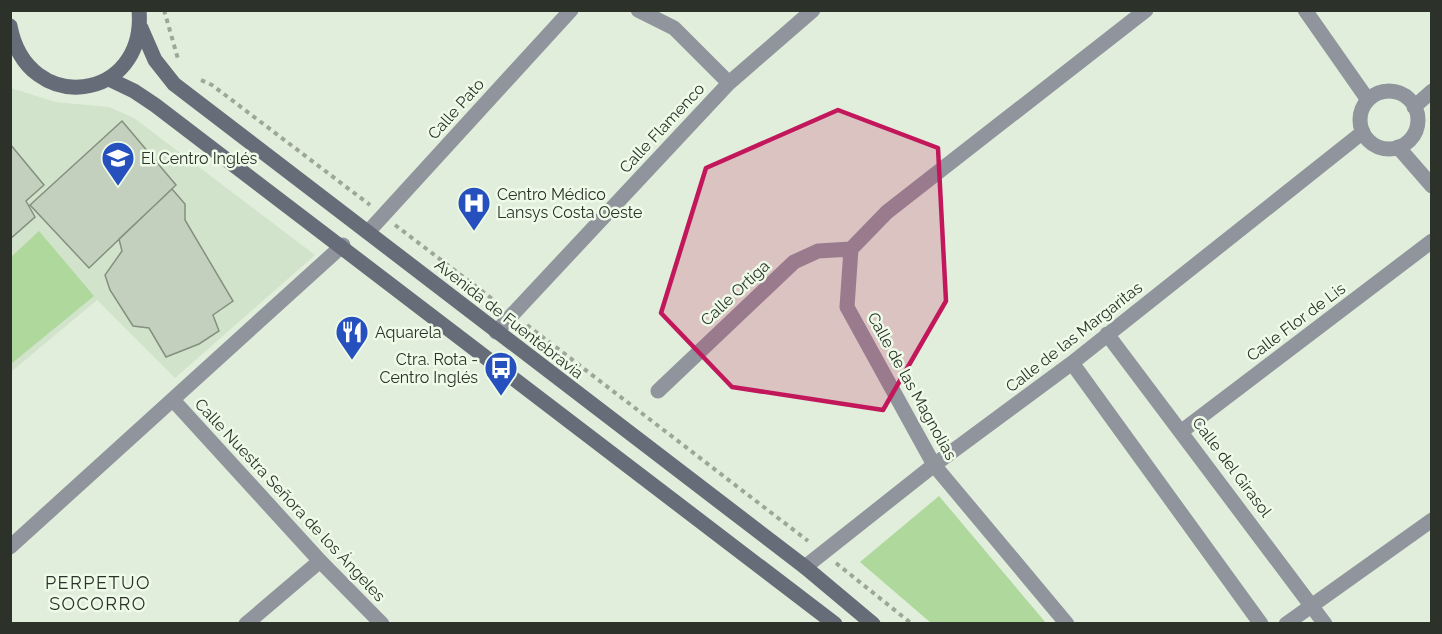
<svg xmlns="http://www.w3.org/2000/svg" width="1442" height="634" font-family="Raleway,sans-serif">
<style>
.built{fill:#d2e3cb}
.green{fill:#aed89c}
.building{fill:#c3d0be;stroke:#84907f;stroke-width:1.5}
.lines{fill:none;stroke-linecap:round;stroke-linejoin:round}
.path{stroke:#9da799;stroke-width:4;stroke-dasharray:4.5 4.5;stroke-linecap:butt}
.minor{stroke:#90949c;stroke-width:15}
.tertiary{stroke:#90949c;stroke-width:15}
.secondary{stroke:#666c78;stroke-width:15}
.marked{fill:#c2185b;fill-opacity:0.2;stroke:#c2185b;stroke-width:4.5;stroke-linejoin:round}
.labels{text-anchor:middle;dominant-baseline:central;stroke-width:5;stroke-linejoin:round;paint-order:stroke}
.street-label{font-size:16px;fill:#2c312a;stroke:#eefbe8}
.poi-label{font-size:16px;fill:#2c312a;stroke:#eefbe8;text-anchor:start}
.neighbourhood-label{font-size:18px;letter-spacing:1.5px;fill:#2c312a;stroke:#eefbe8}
</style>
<rect width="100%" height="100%" fill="#e0eedb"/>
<path class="built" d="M11,88L55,102L109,107L134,118L315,255L175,378L97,300L11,372Z"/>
<path class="green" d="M39,231L94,296L11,364V257Z
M939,496L1046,623H931L860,562Z"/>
<path class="building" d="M122,121L176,185L89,268L30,205Z
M10,144L44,185L26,201L35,217L10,239Z
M172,189L185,204V220L233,301L213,315L219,331L199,344L166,357L149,328L133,326L110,290L105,275L122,251L119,239Z"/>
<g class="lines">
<path class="path" d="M164,10L178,59
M201,80L212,85L370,205
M395,225L499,304
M527,325L808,541
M836,563L912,624"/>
<path class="minor" d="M638,10L674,28L729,83
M1398,147L1432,186
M368,232L571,10
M496,332L729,83L813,10
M658,391L794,262L818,251L851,249
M173,400L320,561L382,624
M1182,431L1432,241
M10,547L343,245
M246,624L320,561
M1067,624L934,465L847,307L851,249L887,212L1146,10
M1286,624L1432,520"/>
<path class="tertiary" d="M1305,10L1368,100
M1360 120a29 29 0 1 1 58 0a29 29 0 1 1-58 0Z
M1414,107L1432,91
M1107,334L1325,624
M1072,363L1261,624
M805,567L934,465L1072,363L1363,132"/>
<path class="secondary" d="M10,26C27,117 147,102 139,10
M141,28L155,60L174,84L805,567L873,624
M109,79L134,91L155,105L835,624"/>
</g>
<path class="marked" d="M838,110L938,148L946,301L883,410L732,387L661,313L706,168Z"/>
<defs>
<g id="school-pin" transform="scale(1.725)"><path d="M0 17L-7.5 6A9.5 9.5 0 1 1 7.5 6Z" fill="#2650be" stroke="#eefbe8"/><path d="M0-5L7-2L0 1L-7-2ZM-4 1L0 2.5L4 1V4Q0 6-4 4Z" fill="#fff"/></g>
<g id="hospital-pin" transform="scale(1.725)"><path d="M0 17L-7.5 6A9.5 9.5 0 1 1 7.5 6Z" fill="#2650be" stroke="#eefbe8"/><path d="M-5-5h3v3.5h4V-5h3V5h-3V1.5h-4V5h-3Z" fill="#fff"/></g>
<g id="restaurant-pin" transform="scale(1.725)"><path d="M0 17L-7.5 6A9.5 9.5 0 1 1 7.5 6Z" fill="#2650be" stroke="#eefbe8"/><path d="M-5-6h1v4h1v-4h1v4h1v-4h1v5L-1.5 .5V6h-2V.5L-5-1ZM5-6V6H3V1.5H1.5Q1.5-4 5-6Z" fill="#fff"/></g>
<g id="bus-pin" transform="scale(1.725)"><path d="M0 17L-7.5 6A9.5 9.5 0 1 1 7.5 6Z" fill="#2650be" stroke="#eefbe8"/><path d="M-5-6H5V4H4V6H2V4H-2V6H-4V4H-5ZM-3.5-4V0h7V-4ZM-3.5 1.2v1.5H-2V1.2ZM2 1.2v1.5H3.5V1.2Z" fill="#fff"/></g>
</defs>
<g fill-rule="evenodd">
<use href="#school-pin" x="118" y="158"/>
<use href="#hospital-pin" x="474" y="203"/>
<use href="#restaurant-pin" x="352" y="332"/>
<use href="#bus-pin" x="501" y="368"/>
</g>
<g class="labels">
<g class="street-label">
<text transform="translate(456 109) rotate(-48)">Calle Pato</text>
<text transform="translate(662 128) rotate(-47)">Calle Flamenco</text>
<text transform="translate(735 293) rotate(-43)">Calle Ortiga</text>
<text transform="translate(509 319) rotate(38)">Avenida de Fuentebravia</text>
<text transform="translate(1296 322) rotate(-37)">Calle Flor de Lis</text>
<text transform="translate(1074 337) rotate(-38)">Calle de las Margaritas</text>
<text transform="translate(912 386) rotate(61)">Calle de las Magnolias</text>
<text transform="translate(1232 467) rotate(53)">Calle del Girasol</text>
<text transform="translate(290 500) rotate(47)">Calle Nuestra Señora de los Ángeles</text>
</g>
<g class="poi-label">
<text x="141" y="158">El Centro Inglés</text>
<text x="497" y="194">Centro Médico<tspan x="497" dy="18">Lansys Costa Oeste</tspan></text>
<text x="375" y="332">Aquarela</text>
<text x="478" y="359" text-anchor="end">Ctra. Rota -<tspan x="478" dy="18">Centro Inglés</tspan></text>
</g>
<g class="neighbourhood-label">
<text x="98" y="582">PERPETUO<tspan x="98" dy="21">SOCORRO</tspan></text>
</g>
</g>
<rect width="1442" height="634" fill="none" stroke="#2c312a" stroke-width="24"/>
</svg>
